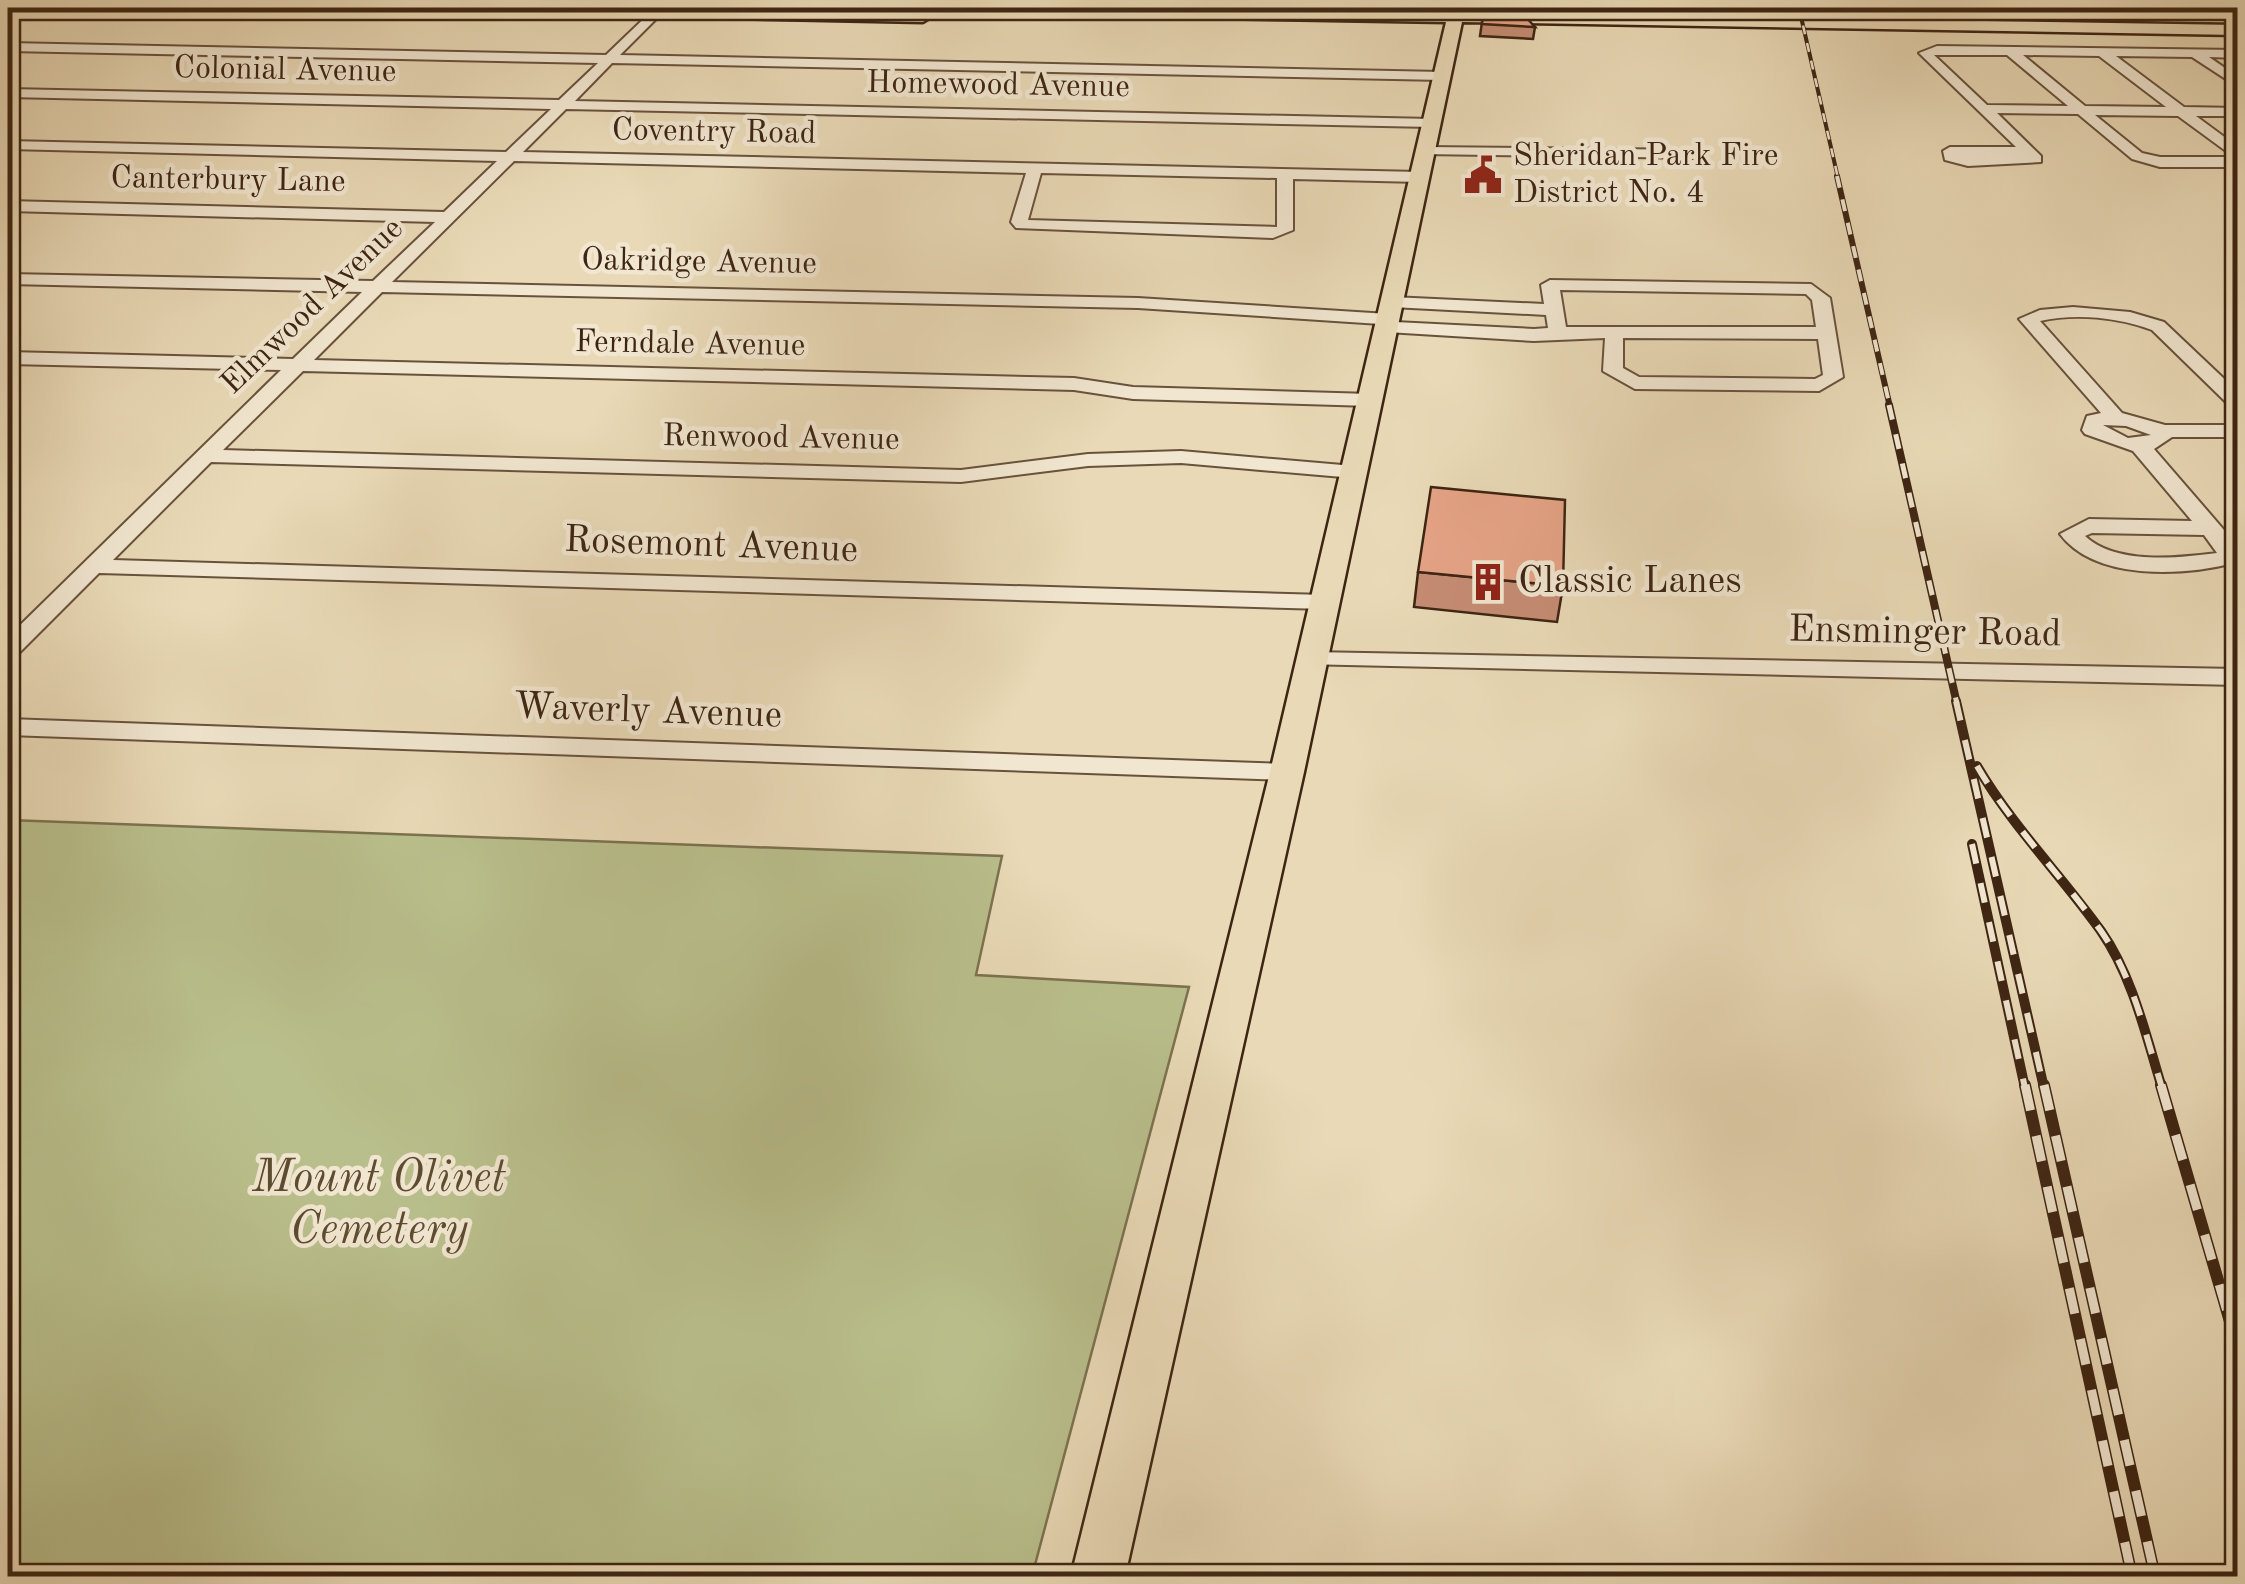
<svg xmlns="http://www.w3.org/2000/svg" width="2245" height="1584" font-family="'Old Standard TT',serif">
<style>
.green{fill:#b9bf8c;stroke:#7c7250;stroke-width:2.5}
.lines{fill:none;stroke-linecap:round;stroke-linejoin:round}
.minor-casing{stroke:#69523c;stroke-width:4}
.major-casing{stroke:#3e2513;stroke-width:5}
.minor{fill:#f1e6d0;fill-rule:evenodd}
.major{fill:#e9d9b6;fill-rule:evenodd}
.rail-far4-casing{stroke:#3e2513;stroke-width:4}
.rail-far3-casing{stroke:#3e2513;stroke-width:6}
.rail-far2-casing{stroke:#3e2513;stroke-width:8}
.rail-far1-casing{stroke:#3e2513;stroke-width:10}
.rail-casing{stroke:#3e2513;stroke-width:12}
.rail-far4{stroke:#f1e6d0;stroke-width:2.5;stroke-dasharray:9;stroke-linecap:butt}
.rail-far3{stroke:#f1e6d0;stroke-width:4;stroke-dasharray:12;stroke-linecap:butt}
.rail-far2{stroke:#f1e6d0;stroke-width:5;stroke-dasharray:15;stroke-linecap:butt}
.rail-far1{stroke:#f1e6d0;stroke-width:6;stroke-dasharray:20;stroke-linecap:butt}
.rail{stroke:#f1e6d0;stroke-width:9;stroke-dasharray:26;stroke-linecap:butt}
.wall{fill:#c58c73;stroke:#3e2513;stroke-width:2.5}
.building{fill:#e5a386;stroke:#3e2513;stroke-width:2.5}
.labels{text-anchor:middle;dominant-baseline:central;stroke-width:9;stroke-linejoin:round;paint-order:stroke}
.far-street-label{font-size:32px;fill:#3e2513;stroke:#f1e6d0}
.far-poi-label{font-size:32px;fill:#3e2513;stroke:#f1e6d0;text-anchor:start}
.street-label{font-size:38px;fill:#3e2513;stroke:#f1e6d0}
.poi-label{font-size:38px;fill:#3e2513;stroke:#f1e6d0;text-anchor:start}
.near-park-label{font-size:45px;font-style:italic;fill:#5d4c31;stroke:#f1e6d0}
</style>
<rect width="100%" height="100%" fill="#e9d9b6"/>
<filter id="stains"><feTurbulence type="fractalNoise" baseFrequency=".002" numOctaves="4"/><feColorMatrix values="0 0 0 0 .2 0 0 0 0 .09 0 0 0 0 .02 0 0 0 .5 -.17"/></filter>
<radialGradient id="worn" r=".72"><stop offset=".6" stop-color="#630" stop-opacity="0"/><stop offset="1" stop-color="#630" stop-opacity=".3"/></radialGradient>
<path class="green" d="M8,820L1002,856L976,975L1189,987L1032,1576H8Z"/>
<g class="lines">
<g class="minor-casing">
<path id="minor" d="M655,8H667L620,55L1442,72L1449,76L1442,80L612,63L575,101L1432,119L1439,123L1432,127L566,109L523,152L1420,172L1428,177L1420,182L1293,179V230L1273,238L1016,228L1011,222L1026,173L514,161L392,282L1138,298L1388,314L1394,315L1395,322L1534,329L1548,328L1546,315L1392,307L1383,302L1392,297L1544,304L1541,285L1550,280L1811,284L1830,298L1843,377L1819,391L1635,389L1603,371L1605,338L1534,341L1387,332L1381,331L1380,324L1138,308L382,292L314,360L1074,378L1133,387L1370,394L1380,400L1370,406L1133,399L1074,390L303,371L223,450L961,470L1088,454L1181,451L1354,466L1365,472L1354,478L1181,463L1088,466L961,482L211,462L113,560L1325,595L1337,602L1325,609L99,573L17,655L8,657V637L281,370L8,364V352L293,359L362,292L8,284V274L373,281L435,222L8,211V201L444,212L497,161L8,149V141L506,152L551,109L8,97V89L559,100L598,63L8,51V43L606,55ZM1041,173L1277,178V227L1028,220ZM1560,290L1806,294L1812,300L1816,327H1566ZM1623,338L1818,339L1823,375L1815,379L1639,377L1623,368Z
M1937,46L2238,50V58L2209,57L2238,77V87L2192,57L2116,56L2184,107L2238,108V116H2196L2238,147V167H2160L2132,159L2078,114L1997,113L2041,156V162L1968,166L1945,160L1943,151L1950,147H2016L1919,53ZM1934,55H2007L2068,106L1987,105ZM2023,55L2099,56L2166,107L2085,106ZM2095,115L2178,116L2234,157H2160L2142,153Z
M1426,147L1698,150L1705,154L1698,158L1421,154V148Z
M2073,307L2130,312L2164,322L2238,392V409L2231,407L2152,330C2118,317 2075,313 2040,321L2122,413L2165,425H2238V437H2172L2154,449L2230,537L2238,549L2234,563C2183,576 2095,581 2060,534L2089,519L2192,521L2133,451L2085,434L2082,430L2087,416L2101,413L2019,319L2040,310ZM2103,425L2126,426L2151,435L2128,438ZM2092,533L2204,535L2217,553C2178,558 2116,565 2085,536Z
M1311,652L2238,669V685L1302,664L1299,659Z
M8,719L1287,764L1301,772L1287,780L8,735Z"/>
</g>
<g class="major-casing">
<path id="major" d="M485,8L896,12L892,8L1448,12L1450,8H1464V13L2238,25V35L1462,22L1304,772L1125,1576H1071L1270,772L1446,22L926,13L931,17L923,22L493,13Z"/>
</g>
<use href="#minor" class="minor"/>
<use href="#major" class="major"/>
<g class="rail-far4-casing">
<path id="rail-far4" d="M1799,8L1838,178"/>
</g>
<g class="rail-far3-casing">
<path id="rail-far3" d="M1837,176L1890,407"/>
</g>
<g class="rail-far2-casing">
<path id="rail-far2" d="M1889,405L1957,704"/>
</g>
<g class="rail-far1-casing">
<path id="rail-far1" d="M1956,701L2044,1088
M1977,766C2012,826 2061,875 2101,931C2133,977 2146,1036 2162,1088
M1972,844L2025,1088"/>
</g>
<g class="rail-casing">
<path id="rail" d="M2025,1085L2132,1576
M2044,1085L2155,1576
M2161,1085L2238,1349"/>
</g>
<use href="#rail-far4" class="rail-far4"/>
<use href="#rail-far3" class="rail-far3"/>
<use href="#rail-far2" class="rail-far2"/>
<use href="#rail-far1" class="rail-far1"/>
<use href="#rail" class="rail"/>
</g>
<path class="wall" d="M1483,8H1506V10H1483Z
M1509,8H1536V10L1509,9Z
M1483,15L1535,27L1533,39L1480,36Z
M1418,572L1563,586L1557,622L1414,607Z"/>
<path class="building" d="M1483,15H1524L1535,27L1482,24Z
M1431,487L1565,500L1563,586L1418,572Z"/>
<defs>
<g id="civic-bare" transform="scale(3)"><path d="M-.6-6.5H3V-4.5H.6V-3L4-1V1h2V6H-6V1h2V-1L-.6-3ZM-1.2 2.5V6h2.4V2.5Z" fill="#8f2418" stroke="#f1e6d0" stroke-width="2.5" paint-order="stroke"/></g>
<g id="building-bare" transform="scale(3)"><path d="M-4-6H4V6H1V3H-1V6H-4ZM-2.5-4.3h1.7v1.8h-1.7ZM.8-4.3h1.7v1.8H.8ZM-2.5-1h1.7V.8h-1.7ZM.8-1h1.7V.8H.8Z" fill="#8f2418" stroke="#f1e6d0" stroke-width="2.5" paint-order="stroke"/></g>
</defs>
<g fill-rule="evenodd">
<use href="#civic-bare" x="1483" y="175"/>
<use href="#building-bare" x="1488" y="582"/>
</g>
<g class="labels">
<g class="far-street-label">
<text transform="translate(285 71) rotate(1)">Colonial Avenue</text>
<text transform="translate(998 86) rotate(1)">Homewood Avenue</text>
<text transform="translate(714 133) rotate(1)">Coventry Road</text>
<text transform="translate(228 181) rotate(1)">Canterbury Lane</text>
<text transform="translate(699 263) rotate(1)">Oakridge Avenue</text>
<text transform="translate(313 307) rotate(-44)">Elmwood Avenue</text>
<text transform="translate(690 345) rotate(1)">Ferndale Avenue</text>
<text transform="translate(781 439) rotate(1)">Renwood Avenue</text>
</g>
<g class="far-poi-label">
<text x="1513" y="157">Sheridan Park Fire<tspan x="1513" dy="37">District No. 4</tspan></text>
</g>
<g class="street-label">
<text transform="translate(711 546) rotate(2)">Rosemont Avenue</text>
<text transform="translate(1925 633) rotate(1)">Ensminger Road</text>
<text transform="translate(648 712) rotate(2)">Waverly Avenue</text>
</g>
<g class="poi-label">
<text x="1518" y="582">Classic Lanes</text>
</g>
<g class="near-park-label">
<text x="379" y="1179">Mount Olivet<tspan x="379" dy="52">Cemetery</tspan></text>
</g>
</g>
<rect width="2245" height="1584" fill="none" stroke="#e9d9b6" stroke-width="40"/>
<rect x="10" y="10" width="2225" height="1564" fill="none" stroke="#3e2513" stroke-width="5"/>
<rect x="20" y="20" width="2205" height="1544" fill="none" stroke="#3e2513" stroke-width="2.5"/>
<rect width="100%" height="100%" filter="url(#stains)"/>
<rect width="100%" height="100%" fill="url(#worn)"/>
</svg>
